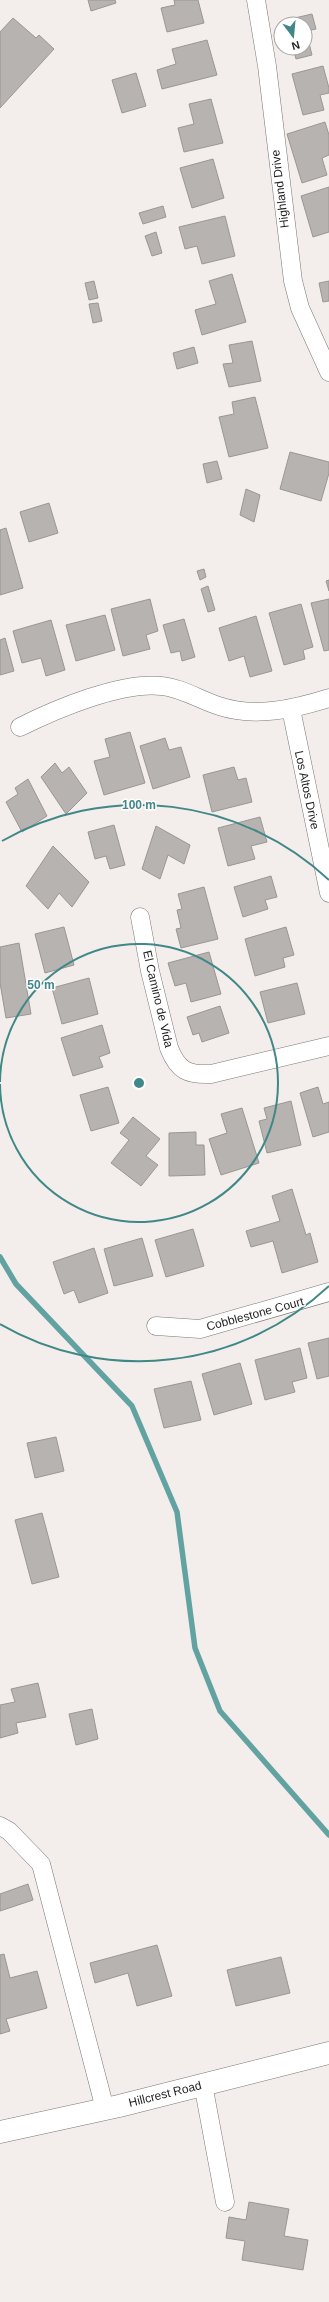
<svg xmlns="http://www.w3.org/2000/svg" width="329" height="2302" font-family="Arial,sans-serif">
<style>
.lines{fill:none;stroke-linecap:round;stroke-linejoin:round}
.stream{stroke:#62a3a2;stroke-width:5.5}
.building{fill:#b7b3b1;stroke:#9a9694}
.minor-casing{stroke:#7b7775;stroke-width:19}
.tertiary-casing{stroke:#7b7775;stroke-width:23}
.minor{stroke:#fff;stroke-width:18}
.tertiary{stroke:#fff;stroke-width:22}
.ring{fill:none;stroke:#408887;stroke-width:2}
.labels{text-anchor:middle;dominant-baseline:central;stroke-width:3;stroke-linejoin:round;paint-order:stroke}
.street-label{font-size:12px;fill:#201e1e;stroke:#fff}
.centre{fill:#408887;stroke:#fff;stroke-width:2}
.ring-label{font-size:12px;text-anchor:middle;font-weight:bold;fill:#408887;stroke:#fff;stroke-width:3;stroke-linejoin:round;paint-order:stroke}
</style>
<rect width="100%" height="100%" fill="#f3eeec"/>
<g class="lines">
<path class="stream" d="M0,1257L16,1284L132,1406L177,1512L195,1648L220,1711L329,1835"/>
</g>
<path class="building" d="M88,0H115L116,3L91,11Z
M174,0H198L204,23L167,32L161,8L175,5Z
M312,14L316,29L306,31L312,55L296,59L293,48H305V24H287L286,20Z
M13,18L36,38L39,35L54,49L0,108V32Z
M207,40L217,75L162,89L157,70L176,64L172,49Z
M323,66L329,88V93L320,95L324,110L303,115L292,74Z
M136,73L146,106L122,113L112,80Z
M211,99L223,143L184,152L178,128L194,124L189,104Z
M325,122L329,135V155L322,158L327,175L302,183L287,134Z
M213,159L224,198L192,208L180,168Z
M329,187V232L313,237L301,196Z
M163,206L166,217L143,224L139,213Z
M225,216L235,256L202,264L197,246L185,249L179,227Z
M156,232L162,253L152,256L145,236Z
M232,274L246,322L202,335L195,310L216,304L209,281Z
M94,281L98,298L89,300L85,283Z
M329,281V301L323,302L319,283Z
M98,303L102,321L93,323L89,304Z
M252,341L261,381L229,387L223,364L233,363L229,345Z
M194,347L198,363L177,369L173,353Z
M255,397L268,448L229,457L219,417L234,414L232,402Z
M290,452L329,462V473L321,501L280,489Z
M217,461L222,479L207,483L203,464Z
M246,489L260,495L254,522L240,515Z
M49,503L58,533L29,542L20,512Z
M6,528L23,588L0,595V530Z
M204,569L206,577L200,580L197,571Z
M329,580V591L326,581Z
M208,586L215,610L208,612L201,589Z
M150,599L158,631L146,635L150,649L123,656L111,609Z
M329,599V650L324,651L311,603Z
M301,604L313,647L303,650L305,659L284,665L269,613Z
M105,615L115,650L76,661L66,625Z
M256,616L272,671L250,677L244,656L229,661L219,628Z
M184,619L195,657L182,661L180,651L171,653L163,625Z
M51,620L65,670L46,676L41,658L22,663L13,631Z
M5,638L14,671L0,675V640Z
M130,732L145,783L104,795L94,761L110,757L105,739Z
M165,738L169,750L181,747L190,777L153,789L140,746Z
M55,763L62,773L69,767L87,793L66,814L41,777Z
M234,767L238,780L246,778L252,802L212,812L203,775Z
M28,779L47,816L22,832L6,802L18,794L15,788Z
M260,817L267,842L251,846L255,859L228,866L218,828Z
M114,825L125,865L110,869L106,856L95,859L88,832Z
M156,826L190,845L184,864L168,855L160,879L142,869Z
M53,846L89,882L72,907L59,893L48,909L26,886Z
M271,876L277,897L265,900L268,909L243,917L234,887Z
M204,887L218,939L181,948L176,929L181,928L177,910L182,909L178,894Z
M64,927L74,965L45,973L35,934Z
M286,927L294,955L283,958L285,967L255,976L245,939Z
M19,943L31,1014L6,1018L0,983V947Z
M209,952L221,994L191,1002L186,983L175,986L168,963Z
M89,978L98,1014L62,1024L52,988Z
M297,983L305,1014L268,1023L260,992Z
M220,1006L229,1033L202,1042L199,1033L193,1035L187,1017Z
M102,1025L110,1053L99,1057L103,1067L73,1076L61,1038Z
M108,1087L119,1123L91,1131L80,1095Z
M318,1087L323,1104L329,1102V1132L313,1137L300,1093Z
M291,1101L301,1145L267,1153L259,1121L267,1119L264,1108Z
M242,1108L259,1163L221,1175L209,1139L227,1133L221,1114Z
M133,1117L160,1139L146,1156L158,1165L141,1186L111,1163L129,1140L120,1133Z
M196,1132V1145H204L205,1175L169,1176V1133Z
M292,1189L306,1235L310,1233L318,1262L282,1273L273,1241L251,1247L246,1231L280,1221L272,1196Z
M193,1229L204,1266L166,1277L155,1240Z
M142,1238L153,1276L114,1286L104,1249Z
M94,1248L108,1293L79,1303L74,1290L64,1294L53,1262Z
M329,1338V1376L317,1379L308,1343Z
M300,1348L307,1378L292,1382L295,1392L265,1400L255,1360Z
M240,1363L252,1404L214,1415L202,1374Z
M191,1381L201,1420L164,1428L154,1389Z
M56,1437L64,1471L35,1478L27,1443Z
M42,1513L59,1577L32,1584L15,1520Z
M38,1683L46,1717L16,1723L18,1733L0,1738V1705L15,1702L11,1689Z
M92,1709L98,1739L76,1745L69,1714Z
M28,1884L33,1900L0,1911V1894Z
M157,1945L172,1996L137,2006L128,1973L95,1983L90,1963Z
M4,1954L10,1978L37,1971L47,2008L6,2019L10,2031L0,2034V1955Z
M281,1957L290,1993L236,2006L227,1970Z
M249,2202L289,2209L284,2236L308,2240L303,2270L242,2260L245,2241L226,2238L229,2217L246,2220Z"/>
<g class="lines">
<g class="minor-casing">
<path id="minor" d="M256,0L267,66L293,281L300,308L329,372
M291,709L329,893
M20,727C56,709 122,681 162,686C182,688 200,700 219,706C255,718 294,709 329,698
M140,917L150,971L169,1048C178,1071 188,1075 211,1074L329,1046
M156,1326L200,1329L329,1292
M0,1826L9,1831L41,1864L105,2109
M203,2084L225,2202"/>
</g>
<g class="tertiary-casing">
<path id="tertiary" d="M0,2132L119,2106L329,2053"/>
</g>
<use href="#minor" class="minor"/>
<use href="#tertiary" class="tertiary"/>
</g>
<g class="ring">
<path d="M0 1082A139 139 0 1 1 0 1084"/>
<path d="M329 1286A278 278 0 0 1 0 1324M2 841A278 278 0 0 1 329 880"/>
</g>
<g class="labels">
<g class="street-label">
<text transform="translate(280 189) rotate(-97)">Highland Drive</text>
<text transform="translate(307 790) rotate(78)">Los Altos Drive</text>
<text transform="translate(158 999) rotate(77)">El Camino de Vida</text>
<text transform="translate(255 1314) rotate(-15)">Cobblestone Court</text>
<text transform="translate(165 2094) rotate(-14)">Hillcrest Road</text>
</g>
</g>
<circle cx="139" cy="1083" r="6" class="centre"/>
<g class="ring-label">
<text x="139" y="809">100 m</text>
<text x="41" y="989">50 m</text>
</g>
<g transform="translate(293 36) rotate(164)"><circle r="19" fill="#ffffff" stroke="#a6a5a5"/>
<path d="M0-3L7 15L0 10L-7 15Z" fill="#408887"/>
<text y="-6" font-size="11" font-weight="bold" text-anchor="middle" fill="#201e1e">N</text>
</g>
</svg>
